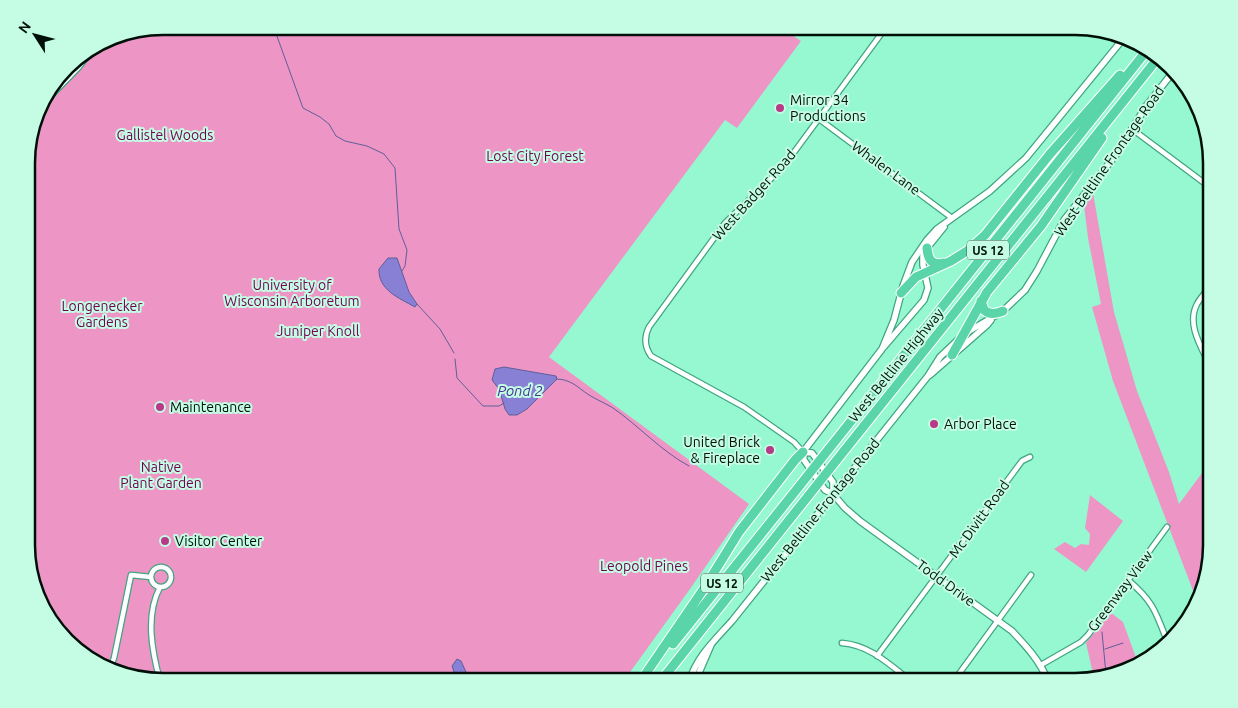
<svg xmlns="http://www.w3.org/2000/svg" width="1238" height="708" font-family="Ubuntu,sans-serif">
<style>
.green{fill:#ed96c6}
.water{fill:#8880d5;stroke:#5f5e98}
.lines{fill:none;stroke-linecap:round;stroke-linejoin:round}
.stream{stroke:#5f5e98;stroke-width:1}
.minor-casing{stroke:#40a581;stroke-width:7}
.tertiary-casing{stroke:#40a581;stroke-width:8}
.motorway-casing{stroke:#fff;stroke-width:11}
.minor{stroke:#fff;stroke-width:4.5}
.tertiary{stroke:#fff;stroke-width:5.5}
.motorway{stroke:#5ad5a9;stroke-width:9}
.motorway-bridge-casing{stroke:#fff;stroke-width:11;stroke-linecap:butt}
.motorway-bridge{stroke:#5ad5a9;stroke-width:9}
.poi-dot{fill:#b73988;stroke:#c4fce4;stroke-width:2}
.labels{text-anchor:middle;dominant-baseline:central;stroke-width:4;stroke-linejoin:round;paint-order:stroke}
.shield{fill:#c4fce4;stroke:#3b574b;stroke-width:1}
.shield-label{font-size:12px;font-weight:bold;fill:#001009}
.poi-label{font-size:14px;fill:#001009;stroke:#c4fce4;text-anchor:start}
.park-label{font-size:14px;fill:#730150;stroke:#c4fce4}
.street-label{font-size:14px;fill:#001009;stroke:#c4fce4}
.water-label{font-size:15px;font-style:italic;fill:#493699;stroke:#c4fce4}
.rim{fill:none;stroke:#001009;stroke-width:2.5}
</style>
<rect width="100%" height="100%" fill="#95f8d0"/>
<path class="green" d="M163,26H794L789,33L801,41L737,128L725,120L549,357L749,504L690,589L623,682H162L95,664L49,621L27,563V145L40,102L72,60L111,37Z
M1093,193L1114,312L1137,391L1169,472L1179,504L1211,461V554L1197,601L1113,381L1092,307L1101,304L1088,238L1084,205Z
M1090,495L1123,521L1086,572L1054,549L1065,542L1075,548L1081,544L1089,545L1090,534L1085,528Z
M1110,612L1123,622L1138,663L1094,678L1086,643Z"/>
<path class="water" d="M388,258H397L409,292L417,304L415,307C399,298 378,290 379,269Z
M504,367L556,376L557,379L527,409L517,415H509L505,409L499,389L492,380L495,369Z
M457,659L461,661L466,672L462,682L453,681L455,675L452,666Z"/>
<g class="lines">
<path class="stream" d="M274,28L303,108L320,117L329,124L336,136L345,141L367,146L384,154L395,168L399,229L407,250L405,266L402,271
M417,304L440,329L454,353
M455,359L457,378L483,406H499L504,403
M556,379C571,379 577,387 589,395C597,400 605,403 613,408C639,426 661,451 689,466
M1102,632L1106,674
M1105,649L1123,643"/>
<g class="minor-casing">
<path id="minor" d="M38,109L78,68L95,46
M819,119L952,218
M1132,129L1211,188
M1211,284C1207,291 1201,297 1197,304C1186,325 1202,348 1211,368
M803,452L794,442L744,407L651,356C644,346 644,337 649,327L725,223L780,170L792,155L887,26
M151 577a10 10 0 1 1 20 0a10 10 0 1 1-20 0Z
M1128,580C1153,601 1156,612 1167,641
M842,643C870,645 890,665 912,682
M877,656L1022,461L1030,457
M1041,665L1081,642L1088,635L1167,527
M110,668L114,658L131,575L151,577
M160,681C152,651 145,616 160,587
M953,682L1031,575"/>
</g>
<g class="tertiary-casing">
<path id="tertiary" d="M966,333L1003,311L1025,290L1037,271L1064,220L1115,156L1147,105L1173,72
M882,349L894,320L903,286L912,262L927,240L937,229L990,191L1026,158L1123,39
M930,375L987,325L991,320
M803,452L804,460L825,490L833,494L845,508L860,521L1012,631C1027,647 1040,661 1048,681
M803,452L882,349L924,300L928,288L923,265V256L927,248L944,227
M803,452L812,453L833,482V494
M689,682C697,656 715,640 732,621L928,376L940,357L959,339
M695,682L711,645"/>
</g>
<g class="motorway-casing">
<path id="motorway" d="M927,248C928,259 931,266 944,263
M901,293L916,277L951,261L967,251L985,235L1050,154L1120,75
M981,301L984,310C990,315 995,314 1003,311
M952,355L987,292L1041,226L1102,138
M828,450L1148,49
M836,461L1158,58
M673,644L801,484
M640,682L705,587L739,532L795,460L803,452
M660,682L809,495"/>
</g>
<use href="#minor" class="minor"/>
<use href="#tertiary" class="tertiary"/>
<use href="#motorway" class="motorway"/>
<g class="motorway-bridge-casing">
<path id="motorway-bridge" d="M801,484L828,450
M809,495L836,461"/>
</g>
<use href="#motorway-bridge" class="motorway-bridge"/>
</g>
<g class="poi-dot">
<circle cx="780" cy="108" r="5"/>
<circle cx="160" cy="407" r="5"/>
<circle cx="934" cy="424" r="5"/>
<circle cx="770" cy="450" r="5"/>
<circle cx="165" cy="541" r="5"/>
</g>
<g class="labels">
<g class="shield">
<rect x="967" y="240.5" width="42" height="19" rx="4"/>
<rect x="701" y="573.5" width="42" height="19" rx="4"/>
</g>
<g class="shield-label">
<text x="988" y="250">US 12</text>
<text x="722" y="583">US 12</text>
</g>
<g class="poi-label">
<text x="790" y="100">Mirror 34<tspan x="790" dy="16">Productions</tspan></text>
<text x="170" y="407">Maintenance</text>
<text x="944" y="424">Arbor Place</text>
<text x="760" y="442" text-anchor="end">United Brick<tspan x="760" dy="16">&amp; Fireplace</tspan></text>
<text x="175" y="541">Visitor Center</text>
</g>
<g class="park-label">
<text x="165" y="135">Gallistel Woods</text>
<text x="535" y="156">Lost City Forest</text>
<text x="292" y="285">University of<tspan x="292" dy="16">Wisconsin Arboretum</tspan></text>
<text x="102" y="306">Longenecker<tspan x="102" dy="16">Gardens</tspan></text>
<text x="318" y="331">Juniper Knoll</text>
<text x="161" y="467">Native<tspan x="161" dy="16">Plant Garden</tspan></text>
<text x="644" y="566">Leopold Pines</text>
</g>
<g class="street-label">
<text transform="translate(1109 161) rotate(-55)">West Beltline Frontage Road</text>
<text transform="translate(886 168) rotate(36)">Whalen Lane</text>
<text transform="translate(754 195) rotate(-48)">West Badger Road</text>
<text transform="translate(896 365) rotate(-51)">West Beltline Highway</text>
<text transform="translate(820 510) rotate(-51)">West Beltline Frontage Road</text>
<text transform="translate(979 519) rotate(-54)">Mc Divitt Road</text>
<text transform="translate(946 583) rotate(36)">Todd Drive</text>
<text transform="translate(1120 591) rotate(-53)">Greenway View</text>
</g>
<g class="water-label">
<text x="520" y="390">Pond 2</text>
</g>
</g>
<path d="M0 0H1238V708H0ZM163 35H1075A128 128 0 0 1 1203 163V545A128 128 0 0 1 1075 673H163A128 128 0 0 1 35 545V163A128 128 0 0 1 163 35Z" fill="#c4fce4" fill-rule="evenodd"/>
<path class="rim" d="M163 35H1075A128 128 0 0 1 1203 163V545A128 128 0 0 1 1075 673H163A128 128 0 0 1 35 545V163A128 128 0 0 1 163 35Z"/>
<g transform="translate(35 35) rotate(306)" stroke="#c4fce4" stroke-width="4" paint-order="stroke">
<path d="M0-4L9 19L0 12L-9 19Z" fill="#001009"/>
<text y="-8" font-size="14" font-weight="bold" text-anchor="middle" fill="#001009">N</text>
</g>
</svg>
